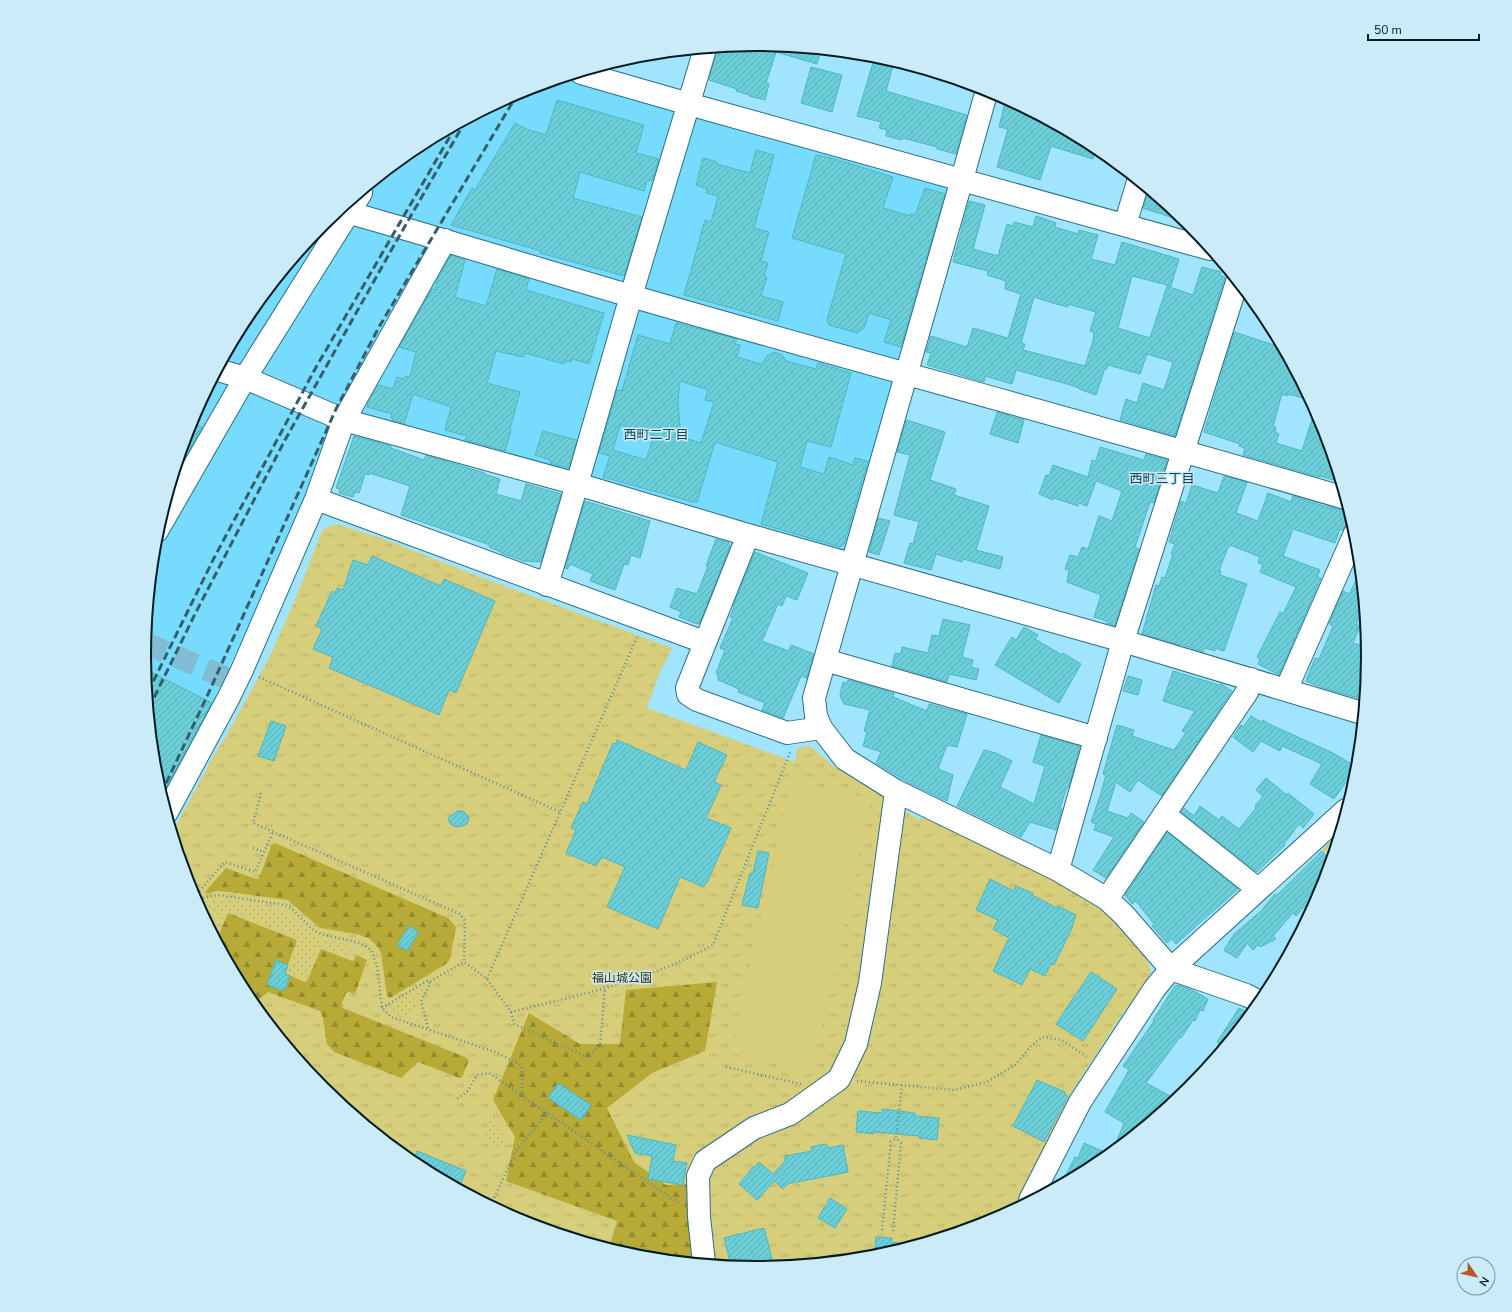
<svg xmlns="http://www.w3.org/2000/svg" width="1512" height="1312" font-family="'Nunito Sans','Noto Sans JP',sans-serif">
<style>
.built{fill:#77dbfd}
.grass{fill:url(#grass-tufts)}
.forest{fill:url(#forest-firs)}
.garden{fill:url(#garden-dots)}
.pitch{fill:#d7ce7b}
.building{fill:url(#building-hatch);stroke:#4fb6bf;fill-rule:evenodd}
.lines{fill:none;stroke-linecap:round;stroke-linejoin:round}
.minor-tunnel{stroke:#80bcd2;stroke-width:22;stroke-dasharray:22 11;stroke-linecap:butt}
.minor-casing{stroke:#296e85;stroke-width:24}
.path{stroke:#5a8c9e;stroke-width:2.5;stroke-dasharray:1 3;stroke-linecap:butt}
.minor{stroke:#fff;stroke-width:22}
.rail{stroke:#365e6c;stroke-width:3;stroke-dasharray:8 4;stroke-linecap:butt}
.labels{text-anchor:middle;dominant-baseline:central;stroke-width:3;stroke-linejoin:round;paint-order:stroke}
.park-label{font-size:12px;fill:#363000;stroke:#cbebf8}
.neighbourhood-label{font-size:13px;fill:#154656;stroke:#cbebf8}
.rim{fill:none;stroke:#011c25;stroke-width:2}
</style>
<defs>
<pattern id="grass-tufts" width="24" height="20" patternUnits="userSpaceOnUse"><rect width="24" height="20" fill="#d7ce7b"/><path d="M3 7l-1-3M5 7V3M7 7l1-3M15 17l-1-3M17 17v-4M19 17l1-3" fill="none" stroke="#b7b06a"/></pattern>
<pattern id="forest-firs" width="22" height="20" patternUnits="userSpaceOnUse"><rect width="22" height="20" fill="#b7aa37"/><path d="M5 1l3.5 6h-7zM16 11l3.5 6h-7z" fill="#928a2e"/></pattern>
<pattern id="garden-dots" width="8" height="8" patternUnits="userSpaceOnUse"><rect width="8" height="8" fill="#d7ce7b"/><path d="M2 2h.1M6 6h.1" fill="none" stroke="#b7b06a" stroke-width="1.8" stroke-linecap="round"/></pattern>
<pattern id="building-hatch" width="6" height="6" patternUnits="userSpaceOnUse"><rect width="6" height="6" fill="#6acfd8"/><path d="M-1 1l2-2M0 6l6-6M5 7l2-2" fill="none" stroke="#5ab1b9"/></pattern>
</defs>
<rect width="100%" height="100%" fill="#a0e4fd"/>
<path class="built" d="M591,70L960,176L851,562L344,418L165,806L156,775L144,656L156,536L191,422L247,316L323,223L416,147L522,91Z"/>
<path class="grass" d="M336,524L381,538L475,575L672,648L658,677L647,708L795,762L797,748L810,746L832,765L918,819L926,818L1065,883L1109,914L1134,941L1146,958L1151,971L1143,988L1123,1013L1071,1093L1045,1147L1012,1210L990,1222L875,1256L756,1268L636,1256L522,1221L416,1165L323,1089L247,996L191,890L173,831L205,772L212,758L224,740L269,658L295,600L323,529Z
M1338,834L1331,857L1322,850Z
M1299,933L1267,991L1261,988Z"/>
<path class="forest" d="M275,843L448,918L456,927L450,959L446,964L390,998L387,996L381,953L376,945L368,938L357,934L320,928L288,900L229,892L215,891L208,894L205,892L226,868L256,879L259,878L272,844Z
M228,913L297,940L285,973L305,982L307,981L321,949L352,961L354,960L357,955L367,960L355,994L348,992L346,993L341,1005L343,1008L465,1057L469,1060L462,1078H459L418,1062L401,1078L334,1052L327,1044L323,1018L320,1011L268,992L254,1004L247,996L217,939Z
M717,982L705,1051L652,1073L607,1108L634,1162L666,1185L692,1184L700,1262L636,1256L609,1248L617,1221L506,1181L515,1137L493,1100L529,1013L580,1044H620L626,990Z"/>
<path class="garden" d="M218,900H230L285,911L317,937L361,951L370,958L354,952L352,958L319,945L306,979L287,972L300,939L227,910L225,911L221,920H219L203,914L198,905Z
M422,987L424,988L410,1018H407L389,1009V1007Z
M492,1116L500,1119L496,1127L503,1131L500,1138L509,1141L505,1150L482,1140Z"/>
<path class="pitch" d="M791,783L871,799L812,1072L731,1053Z"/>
<path class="building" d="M756,44L778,46L821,50L817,64L776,52L766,83L769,84L765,100L749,96V95L736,91L737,89L709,80L717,48Z
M875,56L894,62L886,91L967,115L956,154L937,149V147L903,138L902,140L886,136L887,130L879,128L881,122L857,116Z
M811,67L842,75L832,112L801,103Z
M1006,99L1096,147L1093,159L1051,146L1040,180L997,167L1008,129L999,127Z
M557,100L644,125L636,153L659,159L652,181L647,180L644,191L580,172L573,198L642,217L624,276L540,253L541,251L451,225L472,188L475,190L515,123L526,129L546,135Z
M756,150L774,155L754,228L769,232L761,261L768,263L764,276L767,277L761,296L783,302L778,321L684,295L705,220L711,222L718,196L706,193L707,189L696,185L703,158L717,162V164L750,173Z
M816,155L835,159L893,177L883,208L910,216L911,214L915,215L925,188L945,194L901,347L884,342L891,320L869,313L864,328L857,333L829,325L827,320L846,254L792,238Z
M1149,190L1186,221V222L1143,208Z
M969,201L985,205L973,249L998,256L1007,224L1013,226L1014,222L1033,227L1036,216L1056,223L1055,227L1078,234L1079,230L1098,235L1091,259L1115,265L1122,242L1179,259L1171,286L1132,276L1118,328L1150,338L1167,286L1193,295L1202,267L1221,272L1220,275L1225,277L1175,436L1120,420L1126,399L1137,403L1143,383L1164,390L1173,362L1147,354L1140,374L1108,365L1107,369L1105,368L1096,395L1079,389V388L1067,384L1016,370L1012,384L985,376L984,382L927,365L931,353L926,352L931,336L967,347L973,328L1008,338L1021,294L1005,289L1006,281L987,275L988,271L953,262ZM1034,297L1056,304L1068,307V304L1096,312L1090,331L1094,332L1093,341L1085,366L1023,350L1025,344L1021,343Z
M451,255L465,260L455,297L486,306L497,269L529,279L526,290L604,313L589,364L572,359L571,362L565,361L564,364L525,353L523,357L496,351L487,383L520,392L510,429L511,430L505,451L465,440L467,436L445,430L451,407L413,394L404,424L392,420L393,418H391L392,414L367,407L369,400L378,385L393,389L397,377L403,379L405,376L410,377L416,352L399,347L432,289L435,290L438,278Z
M676,323L737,339L735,344L740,345L737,357L761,364L768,355L774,352L782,355L786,361L816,369L818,363L851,373L831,447L807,441L800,467L824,474L829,457L853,465L855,458L868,461L844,544L840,547L761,524L778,462L715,442L697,502H693L603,477L610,456L599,453L617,390L622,391L638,335L670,344ZM680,381L708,390L705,400L714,402L701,443L681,437L678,403ZM620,425L654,435L646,460L613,450Z
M1234,332L1274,345L1276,337L1310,400L1288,394V396L1282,394L1273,426L1276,427L1275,432L1279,434L1276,443L1302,451L1315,410L1322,422L1340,482L1320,476L1319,477L1243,455L1245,448L1239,446L1240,444L1204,432Z
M997,412L1024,420L1018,443L990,434Z
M906,420L945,432L930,480L956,489L954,495L989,506L976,550L1003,557L1000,569L963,559L962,562L936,554L931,570L904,563L910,543L913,544L919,522L894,515L910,455L897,452Z
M190,423L202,427L176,473H175Z
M543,431L577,440L569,468L550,463V460L535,455Z
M354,436L391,446V448L424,460L426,455L485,473L484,474L500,479L496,494L521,501L526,484L561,494L541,562L524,561L501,553V552L489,547L490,545L401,515L410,486L398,482L369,473V475L365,474L359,493L355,492L353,497L339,493L340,489L336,488Z
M1100,447L1144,460L1146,454L1167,460L1154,503L1150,502L1135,547L1139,549L1115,626L1107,623V621L1094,617L1101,595L1067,582L1069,570L1065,569L1070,555L1078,557L1082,547L1088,549L1099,516L1112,521L1122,491L1096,481L1087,506L1079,503L1078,506L1054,498L1053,500L1039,494L1046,475L1049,476L1053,465L1088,477L1092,460L1096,461Z
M1224,476L1247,482L1236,513L1258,521L1268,493L1291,502L1293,496L1324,506L1342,510H1348L1352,521L1347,523L1343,530L1340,529L1335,543L1293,529L1283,556L1320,570L1317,577L1321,578L1279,675L1258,664L1260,659L1257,657L1280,612L1283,614L1296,587L1260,572L1263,565L1258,563L1260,557L1230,545L1229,547H1228L1219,571H1221L1220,575L1247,584L1224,651L1215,648V651L1205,648L1203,652L1180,644V645L1142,634L1156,585L1159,586L1162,577L1165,578L1173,554H1171L1175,544L1169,542L1181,501L1186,503L1192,485L1218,493Z
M585,501L650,521L640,558L631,555L628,565L624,564L615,590L590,581L593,574L570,564L568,569L565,568Z
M878,518L890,521L879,555L869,552Z
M716,539L729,543L730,546L700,623L697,624L679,617L681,612L670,607L677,588L697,594L708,566H706Z
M755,552L808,573L797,600L786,596L782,606L778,604L762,641L789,651L791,645L814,654L807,678L801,676L783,718L762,710L765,703L738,692L739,689L718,680L719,677L717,676L718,674L716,673L725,650L720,648L733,618L730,617L734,607L733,606Z
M372,556L441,586L444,579L495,601L456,693L449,690L439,715L329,668L333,657L313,649L322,629L316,626L332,591L335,593L337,588L343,590L353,560L368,565Z
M1360,573L1363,608L1356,625L1360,626L1353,643L1367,647L1368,656L1367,670L1358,698L1323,688L1306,681L1315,658L1319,659L1333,626L1329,624L1343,591L1349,594Z
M943,619L970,625L962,657L973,660L971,667L979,669L976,680L949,674L947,682L892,666L895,653L901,654L902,647L928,653L932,635L939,636Z
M1024,627L1038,635L1035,639L1062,655L1063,653L1081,664L1059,703L995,665L1012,637L1016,640Z
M145,669L212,703L162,795L156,775Z
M1173,671L1219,685L1221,684L1232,691L1162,796L1138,780L1130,792L1116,782L1107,811L1128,818L1131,813L1144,822L1106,878L1093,870L1114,837L1094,830L1096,824L1091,822L1101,793L1106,775L1103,774L1117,725L1134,730L1132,736L1174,750L1186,733L1182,731L1195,711L1163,701Z
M1128,676L1142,680L1138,695L1123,691Z
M848,680L894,693L893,697L927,711L929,704L967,714L957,747L947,745L938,769L953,775L947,801L909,783L876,763L881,752L863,746L867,732L864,731L870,710L844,704L841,698L840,694L843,682L847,683Z
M1251,716L1261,722L1263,720L1269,724L1331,752L1357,767V771L1350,784L1346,782L1334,799L1310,784L1322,764L1282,746L1280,751L1261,741L1253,752L1233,737L1241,725L1243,727Z
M271,721L286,726L274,761L258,756Z
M1041,735L1080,746L1069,787H1067L1060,808L1062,809L1056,830L1030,822L1021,837L957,806L984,750L996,753L1012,761L1000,787L1034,804L1045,766L1033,762Z
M617,740L686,770L698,742L727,755L714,782L721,785L706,818L731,828L707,883L706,882L704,887L680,877L658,929L607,907L625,867L602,857L596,866L566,853L576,830L571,828L583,802L587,804L613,743L616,744Z
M1266,778L1287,795L1288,793L1314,814L1303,828L1299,824L1284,844L1285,845L1257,872L1181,812L1184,808L1194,816L1200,806L1219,820L1222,816L1239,829L1256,808L1255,806L1263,796L1256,790Z
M458,811H463L469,817L467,824L458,827L453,826L450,823L448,820L450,816Z
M1167,832L1238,889L1176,944L1172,939L1167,943L1152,926L1154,924L1136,901L1132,904L1125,895Z
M758,851L769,853L758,908L742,905L750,873H753Z
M1322,851L1330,861L1325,879L1311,894L1314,896L1296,916L1293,913L1273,936L1276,939L1260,947L1258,945L1253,950L1247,943L1237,958L1225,951L1224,950L1234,934L1261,911L1275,894L1277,895Z
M990,879L1014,891L1016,886L1033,893L1032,895L1057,908V906L1076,915L1072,926H1073L1054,965L1051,964L1045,976L1030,969L1022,985L993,971L1009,938L993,929L998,920L976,910Z
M409,926L419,932L407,951L397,945Z
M276,960L288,965L285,974L290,976L284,991L267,985Z
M1091,972L1117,989L1083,1041L1056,1024Z
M1178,985L1190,989L1208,999L1203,1011L1200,1010L1195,1021L1193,1020L1181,1038L1180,1037L1146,1083L1176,1099L1113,1151L1124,1123L1105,1112L1129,1070L1123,1066L1154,1021L1153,1020L1175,986Z
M1239,1008L1250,1014L1224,1046L1217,1042Z
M1037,1080L1065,1092L1064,1093L1068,1096L1044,1142L1013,1126Z
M558,1083L591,1105L581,1120L548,1098Z
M882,1109L915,1113V1116L939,1118L937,1140L919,1138V1136L874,1132V1134L856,1132L858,1111L882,1113Z
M627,1135L676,1145L673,1161L687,1163L683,1185L648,1179L652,1156L635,1153Z
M1084,1143L1109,1154L1096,1165L1062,1183L1075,1157L1078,1158Z
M826,1144L828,1148L843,1145L848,1172L787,1184L783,1189L774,1181L757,1200L739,1184L754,1166L755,1167L759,1162L773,1174L785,1161V1156L812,1151L811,1147Z
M417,1151L466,1171L459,1188L412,1162Z
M830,1198L847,1209L835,1228L818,1218Z
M764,1228L774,1266L756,1268L731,1266L724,1238Z
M876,1237L892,1238L891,1242L913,1245L874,1256Z"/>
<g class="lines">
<path class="minor-tunnel" d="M145,643L226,678"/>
<g class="minor-casing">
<path id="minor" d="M581,73L703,108L1210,249
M987,90L962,179L814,698L816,716L821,728L845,759L896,791L1058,870L1107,899L1124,915L1171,969L1246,995L1260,1002
M339,210C437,237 534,268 631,296C869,365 1108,428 1345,498
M1125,225L1138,182
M218,370L245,378L344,420L577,484L748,535L1123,641L1362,713
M316,499L704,642
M157,531L245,378L361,193
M748,535L687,688L688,694L697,700L787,733L821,728
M547,585L577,484L631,296L705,49
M825,660L1096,738
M1286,690L1355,533
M167,812L229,697L242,670L316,499L344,420L445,240
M1164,814L1249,882L1256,891
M1058,870L1123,641L1237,282
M1107,899L1247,692L1251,679
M1030,1200L1080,1102L1155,988L1171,969L1346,810
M704,1263L699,1217L698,1176L705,1161L754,1128L790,1114L839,1079L856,1044L870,983L896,791"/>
</g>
<path class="path" d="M259,677L560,812
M261,793L253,823L460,914L465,921L464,962L487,979L511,1012C580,995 651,980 713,945L791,750
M253,848L264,852
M194,897L225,862L255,872L273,832
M195,899L218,895L285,905L292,909L312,929L321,934L360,943L371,950L377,966L382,1008L391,1017L498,1053L522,1066V1096L489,1073L477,1075L467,1092L456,1099
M487,979L638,635
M382,1008L427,981L429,982L464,962
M511,1012L514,1024L587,1057L600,1046L605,988
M428,1028L421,1001L430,984L429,982
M726,1067L801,1084
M857,1081L954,1090L987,1082L1015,1065L1032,1045L1042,1037L1061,1040L1089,1058
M522,1096L680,1204
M491,1205L515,1152L547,1113
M882,1230L891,1142L896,1138
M893,1231L901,1143L896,1138L902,1085"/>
<use href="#minor" class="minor"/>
<path class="rail" d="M148,692L214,558L315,369L456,126
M149,708L195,614L285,440L397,240L466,120
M161,794L209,692L336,409L379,327L518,93"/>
</g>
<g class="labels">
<g class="park-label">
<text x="622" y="978">福山城公園</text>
</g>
<g class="neighbourhood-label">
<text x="656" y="435">西町二丁目</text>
<text x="1162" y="479">西町三丁目</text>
</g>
</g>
<path d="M0 0H1512V1312H0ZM151 656a605 605 0 1 1 1210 0a605 605 0 1 1-1210 0Z" fill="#cbebf8" fill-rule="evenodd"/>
<path class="rim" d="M151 656a605 605 0 1 1 1210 0a605 605 0 1 1-1210 0Z"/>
<g transform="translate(1476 1276) rotate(124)"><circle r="19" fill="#cbebf8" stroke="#7a98a4"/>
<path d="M0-3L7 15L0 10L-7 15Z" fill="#ba5527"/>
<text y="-6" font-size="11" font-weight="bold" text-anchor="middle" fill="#011c25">N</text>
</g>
<path d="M1368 34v6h111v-6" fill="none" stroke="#011c25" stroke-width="2"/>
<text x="1374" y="34" font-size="12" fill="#011c25" stroke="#cbebf8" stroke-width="3" paint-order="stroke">50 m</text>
</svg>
